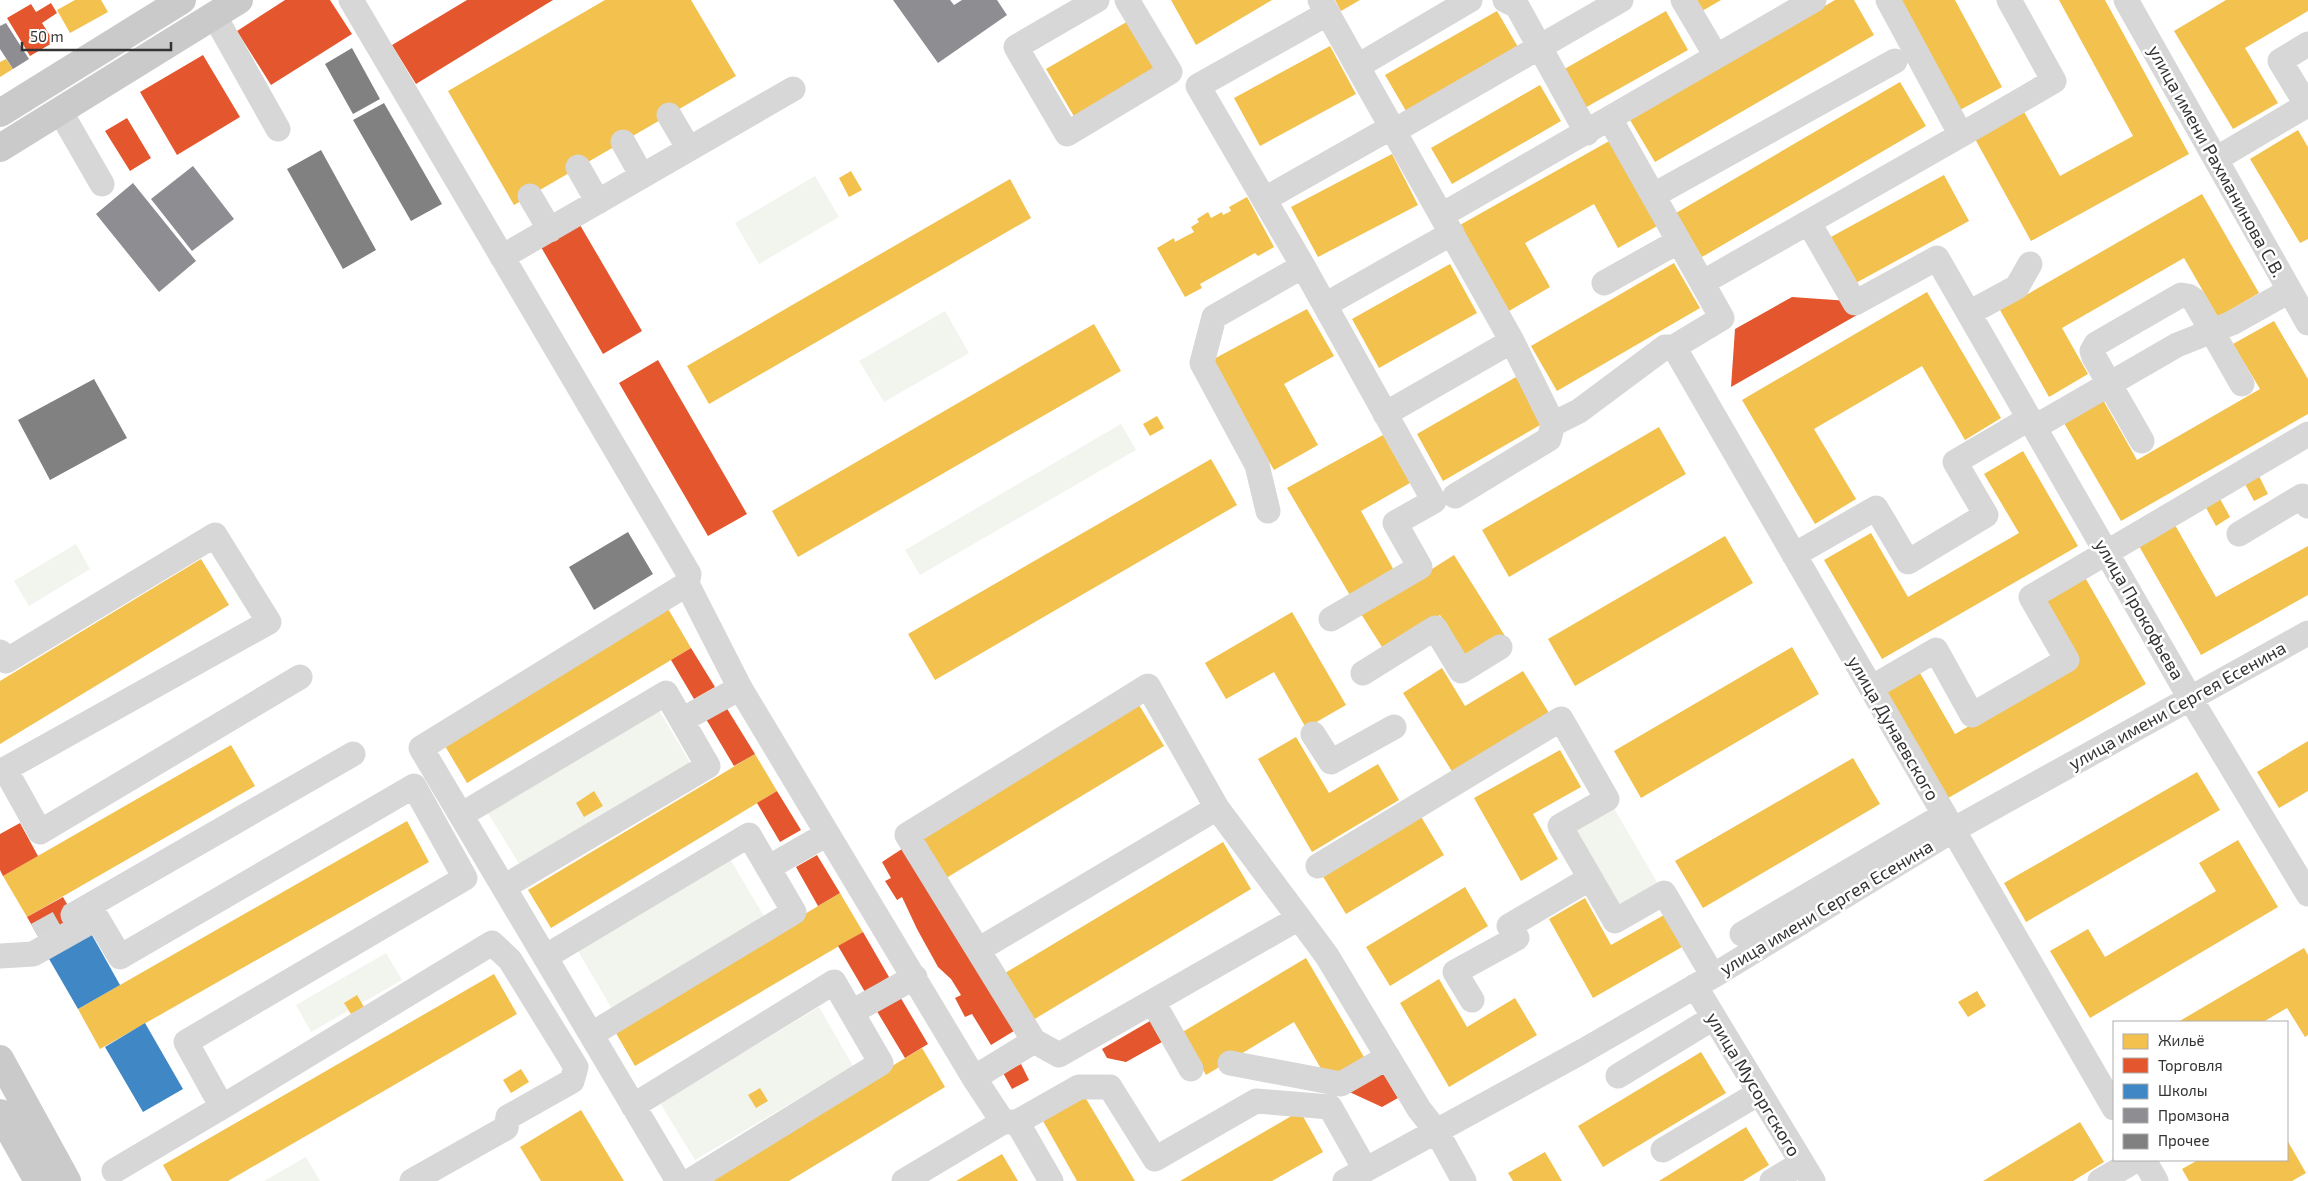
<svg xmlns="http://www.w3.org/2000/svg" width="2308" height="1181" font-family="'Exo 2',sans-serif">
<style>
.green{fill:#f1f5ed}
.homes{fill:#f2c14e}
.shops{fill:#e4572e}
.schools{fill:#3f88c5}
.industry{fill:#8d8d92}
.building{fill:#818181}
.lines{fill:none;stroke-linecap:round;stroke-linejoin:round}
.minor-tunnel{stroke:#d6d6d6;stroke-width:25;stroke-dasharray:25 12;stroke-linecap:butt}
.minor{stroke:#d7d7d7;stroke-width:25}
.major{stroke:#cacaca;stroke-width:28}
.labels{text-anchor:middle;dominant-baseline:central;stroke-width:5;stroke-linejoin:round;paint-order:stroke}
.street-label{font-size:18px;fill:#333;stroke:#fff}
</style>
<rect width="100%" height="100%" fill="#fff"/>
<path class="green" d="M815,176L839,217L759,264L735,223Z
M945,311L969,353L884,402L859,361Z
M1121,424L1136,450L920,575L905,550Z
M76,544L90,569L29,606L14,581Z
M657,707L692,766L521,867L486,810Z
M1611,803L1661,889L1618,915L1568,829Z
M730,859L765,918L612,1009L578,951Z
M386,953L402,980L311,1032L296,1005Z
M819,1007L853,1066L695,1160L660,1103Z
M306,1157L320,1181H264Z"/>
<path class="homes" d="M75,0H101L108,12L70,33L57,10Z
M605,0H691L736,76L514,205L448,91Z
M1171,0H1272L1196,45Z
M1335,0H1360L1341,11Z
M1689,0H1721L1697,14Z
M1835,0H1854L1874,35L1655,162L1630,120Z
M1901,0H1955L2002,87L1960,110Z
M2059,0H2105L2189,154L2031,241L1974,137L2023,110L2060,176L2133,136Z
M2226,0H2308V11L2245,48L2278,103L2233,129L2174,31Z
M1497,11L1518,47L1406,111L1385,75Z
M1666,11L1688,50L1583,109L1561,71Z
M1130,20L1159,69L1075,118L1046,69Z
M1330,46L1356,94L1260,146L1234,98Z
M6,59L13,69L0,77V62Z
M1900,82L1926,126L1702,257L1676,213Z
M1540,85L1561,121L1452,184L1431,148Z
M2298,130L2308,147V239L2300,243L2250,159Z
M1611,140L1659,225L1618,248L1594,204L1525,243L1550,287L1509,311L1460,225Z
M1392,154L1418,205L1318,257L1291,207Z
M851,171L862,190L849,197L839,178Z
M1944,175L1969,221L1854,284L1829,238Z
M1010,179L1031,218L709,404L687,366Z
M2202,194L2259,293L2218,317L2184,258L2062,328L2088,374L2049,397L2000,310Z
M1247,197L1274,247L1258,256L1255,253L1200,284L1202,288L1185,297L1157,248L1174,238L1175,242L1194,232L1191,227L1199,222L1197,219L1208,212L1211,218L1222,212L1223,215L1231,211L1229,207Z
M1674,263L1700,308L1557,391L1531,346Z
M1450,264L1477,313L1379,368L1352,319Z
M1927,292L2001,418L1965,440L1922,366L1814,429L1856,499L1815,524L1742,400Z
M1307,309L1334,356L1284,384L1318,445L1274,470L1210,361Z
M2274,321L2308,379V414L2121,521L2064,423L2103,400L2137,460L2260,389L2233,344Z
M1094,324L1121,371L798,557L772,511Z
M1516,377L1542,424L1443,481L1417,434Z
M1157,416L1164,428L1150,436L1143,424Z
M1659,427L1686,474L1509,577L1482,530Z
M1383,435L1410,483L1361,511L1395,572L1351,597L1287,488Z
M2023,451L2078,546L1882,659L1824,560L1871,533L1908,597L2019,533L1984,474Z
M1211,459L1237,505L935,680L908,634Z
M2259,476L2268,494L2254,501L2245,484Z
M2219,497L2230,517L2216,526L2205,506Z
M2175,525L2216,597L2308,546V595L2201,655L2139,546Z
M1725,536L1753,583L1575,686L1548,639Z
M1454,555L1505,636L1468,660L1440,615L1384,650L1361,614Z
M201,559L229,605L0,744V681Z
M2083,574L2146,684L1943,801L1878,689L1916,666L1955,734L2077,665L2040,599Z
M667,607L691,648L467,783L442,741Z
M1292,612L1346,705L1306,728L1274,672L1226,699L1205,663Z
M1792,647L1819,694L1641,798L1614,751Z
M1442,668L1465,706L1523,671L1549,713L1453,773L1403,693Z
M1136,700L1164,746L943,880L916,835Z
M1296,737L1329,793L1378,764L1399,800L1312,852L1258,759Z
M2308,741V791L2279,808L2257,772Z
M231,745L255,786L27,917L3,876Z
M1560,750L1581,787L1533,814L1558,859L1521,881L1474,798Z
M755,754L777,791L551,928L528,890Z
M1853,758L1880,804L1703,908L1675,861Z
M2197,772L2220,810L2026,922L2004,883Z
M594,791L603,806L584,817L576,803Z
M1420,815L1444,855L1346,914L1322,875Z
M407,821L429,862L100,1049L78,1009Z
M2238,840L2278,907L2090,1018L2050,951L2088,929L2105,957L2216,891L2199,863Z
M1223,842L1251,889L1028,1023L1000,976Z
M1465,887L1488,926L1390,986L1366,947Z
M840,893L863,932L635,1066L613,1028Z
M1585,898L1611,945L1664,915L1682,947L1593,998L1549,919Z
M2304,948L2308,955V1035L2305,1037L2287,1008L2263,1022H2178Z
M1306,958L1364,1057L1327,1079L1294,1022L1206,1075L1181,1033Z
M494,974L517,1014L228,1181H172L163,1165Z
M1439,979L1467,1027L1515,998L1537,1035L1449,1087L1400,1003Z
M1977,991L1986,1006L1968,1017L1958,1002Z
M357,995L364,1007L351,1014L344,1003Z
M922,1048L945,1087L789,1181H701Z
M1701,1052L1726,1093L1603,1167L1578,1126Z
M521,1069L529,1082L511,1093L503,1080Z
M760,1088L768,1101L756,1108L748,1095Z
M1085,1097L1135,1181H1077L1043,1121Z
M581,1110L624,1181H541L520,1147Z
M1300,1111L1323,1152L1272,1181H1180Z
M2080,1122L2104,1162L2073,1181H1983Z
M1746,1127L1769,1165L1743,1181H1659Z
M2287,1140L2306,1173L2292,1181H2189L2182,1169L2198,1160H2287Z
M1545,1152L1562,1181H1513L1508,1173Z
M1002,1154L1018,1181H956Z"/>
<path class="shops" d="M285,0H330L352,34L271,85L237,31Z
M467,0H553L416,84L392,45Z
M51,3L57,13L42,23L54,42L30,56L7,18L31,4L36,12Z
M203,55L240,117L177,155L140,92Z
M127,118L151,158L130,171L105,131Z
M580,225L642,331L603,354L541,247Z
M1792,297L1849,301L1857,315L1731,387L1735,329Z
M658,360L747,514L708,536L619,383Z
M691,648L715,687L694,699L671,660Z
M726,707L755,754L734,766L706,719Z
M777,791L801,830L780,842L757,803Z
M20,823L38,856L3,876L0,870V834Z
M908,845L1019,1028L991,1045L972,1014L965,1017L955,998L961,995L951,979L938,967L917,929L902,897L897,900L885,881L891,878L882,862Z
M817,855L840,893L818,906L796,867Z
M63,897L78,923L42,943L27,917Z
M863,932L889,977L865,992L838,946Z
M899,995L928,1044L905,1058L875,1008Z
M1150,1021L1162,1042L1126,1062L1107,1058L1102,1049Z
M1021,1064L1029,1080L1012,1089L1003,1073Z
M1381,1070L1398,1098L1382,1107L1345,1090Z"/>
<path class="schools" d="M88,928L120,985L78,1009L45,952Z
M145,1023L183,1089L143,1112L105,1047Z"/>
<path class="industry" d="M893,0H950L954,5L962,0H997L1007,15L938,63Z
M6,23L29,59L13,69L0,49V26Z
M193,166L234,219L192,251L151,199Z
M133,183L196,261L159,292L96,214Z"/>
<path class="building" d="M352,48L380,99L353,114L325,64Z
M384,103L442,204L411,221L353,120Z
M321,150L376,250L343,269L287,169Z
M94,379L127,438L50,480L18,420Z
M628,532L653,574L594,610L569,567Z"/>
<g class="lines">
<path class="minor-tunnel" d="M37,935L73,915"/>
<path class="minor" d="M351,0L689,574L687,584L740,688L974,1078L1003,1122H1017L1051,1181
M1097,0L1016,47L1067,134L1170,72L1127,0
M1320,0L1512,341L1553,424L1549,439L1455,496
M1505,0L1517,6L1587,133
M1683,0L1716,56
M1888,0L1961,135L2054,81L2009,0
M2126,0L2308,323
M1328,13L1198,86L1303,266L1434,501L1395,523L1420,567L1331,619
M214,15L278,129
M2308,44L2280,61L2308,107
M1358,66L1470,0
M60,111L102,184
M669,115L689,149
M1394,131L1621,0
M623,142L642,176
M2216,159L2307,105
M578,167L598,202
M1654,195L1895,61
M530,196L550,230
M1265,199L1392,127
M1442,215L1814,0
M1809,223L1855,303L1937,258L2190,698L2308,894
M502,257L793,89
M1604,283L1679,241
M1702,283L1961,135
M1325,305L1452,233
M1969,313L2017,287L2030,264
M1674,347L2114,1108
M1385,414L1512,341
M1553,424L1579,411L1665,347H1674L1722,318L1610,119
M2035,427L2177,345L2232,323L2289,291
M2142,441L2094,357L2092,351L2096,344L2181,295L2188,296L2194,300L2242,384
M1268,511L1257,465L1202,363L1214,317L1303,266
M2239,534L2302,496L2308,506
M1794,555L1876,508L1908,562L1986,515L1955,462L2030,418
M0,652L6,661L215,535L269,622L0,772
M1363,673L1435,628L1461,671L1500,647
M1871,688L1936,650L1972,715L2067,660L2031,597L2308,434
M682,720L740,688
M1313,734L1331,762L1394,727
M5,769L40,832L300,677
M461,815L666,693L708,766L504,887
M1318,866L1561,719L1607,799L1560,826L1615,921L1664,893L1713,976
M768,868L827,834
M73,915L353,754
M1299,918L1217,808L1148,686L907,835L1034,1041L1059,1055L1299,918L1327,956L1419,1109L1437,1132L1464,1181
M1509,926L1589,879
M1742,934L1944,815
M978,950L1217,808
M0,956L33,954L97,918L120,957L414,786L465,878L186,1042L222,1107L114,1171
M545,957L749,835L794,912L592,1034
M1695,986L1813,1181
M1472,1000L1455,972L1517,938
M1153,1002L1191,1069
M852,1012L915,977
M1230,1063L1341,1084L1388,1057
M1618,1076L1713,1018
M974,1078L1034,1041
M633,1106L834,982L881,1063L690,1181
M222,1107L492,943L510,960L576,1067L572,1081L508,1117L506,1128L412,1181
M1017,1122L1079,1087H1110L1155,1159L1256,1101L1330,1107L1365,1169
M1663,1150L1759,1093
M2144,1160L2156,1181
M678,1181L421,748L687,584
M904,1181L1003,1122
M1345,1181L1583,1051L1713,976L1953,830L2308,633
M1772,1181L1802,1163
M2100,1181L2136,1160"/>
<path class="major" d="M0,113L182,0
M0,148L239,0
M0,1059L67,1181
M0,1113L38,1181"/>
</g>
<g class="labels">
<g class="street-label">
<text transform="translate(2217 161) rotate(61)">улица имени Рахманинова С.В.</text>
<text transform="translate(2140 609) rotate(60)">улица Прокофьева</text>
<text transform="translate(2177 705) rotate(-29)">улица имени Сергея Есенина</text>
<text transform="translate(1894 728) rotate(60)">улица Дунаевского</text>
<text transform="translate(1826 907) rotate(-31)">улица имени Сергея Есенина</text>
<text transform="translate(1754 1084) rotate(59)">улица Мусоргского</text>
</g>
</g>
<rect x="2113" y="1021" width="175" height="140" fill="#ffffff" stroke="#adadad"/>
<rect x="2123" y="1034" width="25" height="15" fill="#f2c14e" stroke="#adadad"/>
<text x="2158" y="1046" font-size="15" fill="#333333">Жильё</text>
<rect x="2123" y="1058" width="25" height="15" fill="#e4572e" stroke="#adadad"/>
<text x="2158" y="1071" font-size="15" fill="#333333">Торговля</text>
<rect x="2123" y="1084" width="25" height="15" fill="#3f88c5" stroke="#adadad"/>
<text x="2158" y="1096" font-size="15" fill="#333333">Школы</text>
<rect x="2123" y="1108" width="25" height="15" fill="#8d8d92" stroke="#adadad"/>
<text x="2158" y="1121" font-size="15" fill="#333333">Промзона</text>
<rect x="2123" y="1134" width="25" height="15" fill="#818181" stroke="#adadad"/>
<text x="2158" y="1146" font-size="15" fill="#333333">Прочее</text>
<path d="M22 42v8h149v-8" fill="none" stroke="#333333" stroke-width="2.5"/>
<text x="30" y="42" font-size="15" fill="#333333" stroke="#ffffff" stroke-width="4" paint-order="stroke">50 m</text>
</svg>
